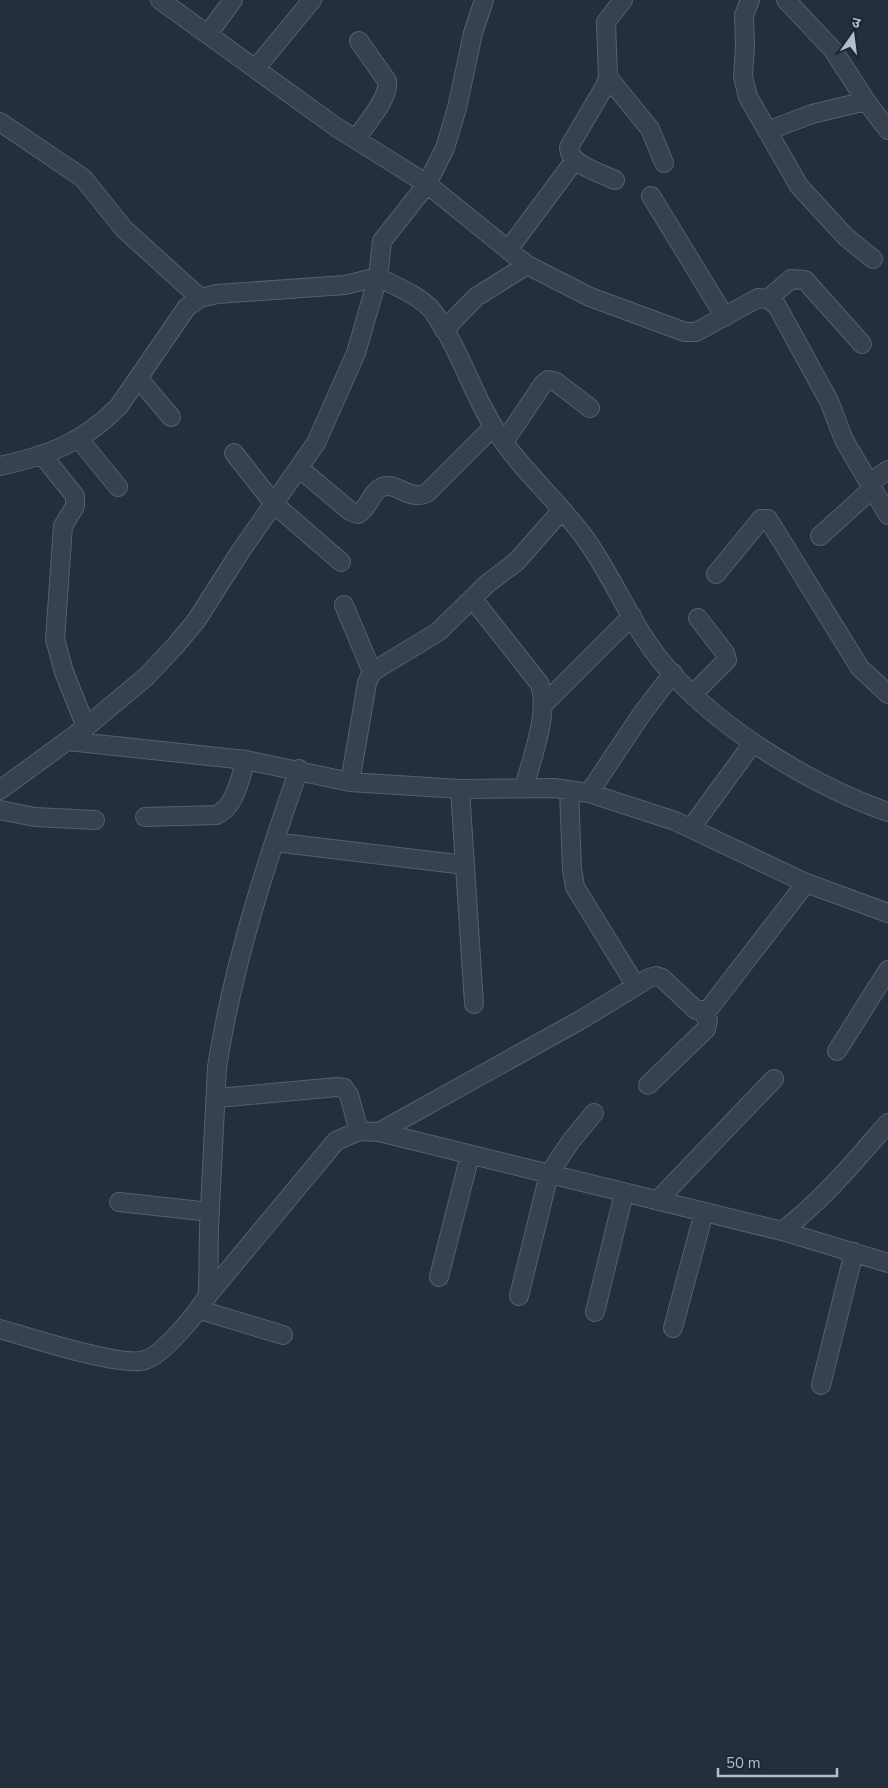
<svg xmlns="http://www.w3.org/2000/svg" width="888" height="1788" font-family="'Nunito Sans','Noto Sans Devanagari',sans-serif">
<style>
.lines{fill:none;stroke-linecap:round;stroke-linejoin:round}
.minor-casing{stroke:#565f6c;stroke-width:20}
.minor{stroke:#38414e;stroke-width:18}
</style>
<rect width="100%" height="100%" fill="#242f3e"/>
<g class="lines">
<g class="minor-casing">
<path id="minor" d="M160,0L336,127L427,184L527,265L590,297L685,332H696L758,298L768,299L777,306L829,401L844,440L888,515
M750,0L744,15L745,47L743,76L748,97L799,186L846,237L873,259
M786,0L833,50L866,101L888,130
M208,34L233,0
M256,68L312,0
M608,77L650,129L664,163
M0,122L83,178L124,229L200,298
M767,131L812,114L866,101
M356,139C365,125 390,98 387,81L359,41
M615,180C601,173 569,165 569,147L605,86L608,77L606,22L623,0
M651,196L725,317
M508,250L575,160
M768,299L791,279L805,280L862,344
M444,330L476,297L527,265
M138,378L171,417
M79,439L118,487
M504,442L543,384L548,380L556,382L590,408
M234,453L274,504L341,562
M43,456L75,496V506L63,526L55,639L64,672L86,727
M0,466C49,455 83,443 119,406L187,307L200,298L217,294L345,285L378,277C395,286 416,294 430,308C436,314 440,323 445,330C464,362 475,398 495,429C520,469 557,500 585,538C613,577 631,624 661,661C714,726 810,785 888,812
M299,468L350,511L358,514C369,508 371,492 382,487C397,481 410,503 428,492L493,427
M869,483L888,470
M820,536L872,489
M716,574L761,519H768L860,668L888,694
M472,598L539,683C551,709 531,760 524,788
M344,605L372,672
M693,694L727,660L725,653L698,618
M543,705L632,616
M68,741L246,760L350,782L460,789L554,788L589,793L675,821L806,883L888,913
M350,782L367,683L372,672L438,632L487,584L516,562L562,510
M460,789L474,1004
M0,790L86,727L147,676L176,645L196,621L240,552L316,443L356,353L378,277L382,241L427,184L445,148L457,108L473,33L484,0
M569,790L572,869L575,887L636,986
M589,793L641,715L673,673
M0,810L35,817L95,820
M145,817L216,815C235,808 240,778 246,760
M691,828L753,743
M274,842L465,865
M837,1051L888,970
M648,1085L706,1029L708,1020L702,1012
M217,1098L337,1087L344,1088L349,1095L359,1131
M379,1132L584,1018L649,978L656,976L662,978L696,1010H708L806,883
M657,1201L774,1079
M119,1202L210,1212
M782,1231C822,1201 855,1161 888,1123
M439,1277L470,1155
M208,1295L209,1228L217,1067C233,965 265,866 299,769
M519,1296L549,1174L571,1141L594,1113
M200,1310L283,1335
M595,1312L624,1193
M673,1328L704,1212
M0,1329C28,1337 122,1368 145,1360C163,1355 199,1311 208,1295L336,1141L359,1131L379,1132L782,1231L888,1263
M821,1385L854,1252"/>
</g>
<use href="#minor" class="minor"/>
</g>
<g transform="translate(853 35) rotate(14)" stroke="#1d2633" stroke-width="4" paint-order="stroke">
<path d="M0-4L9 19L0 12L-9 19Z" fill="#b4bcc9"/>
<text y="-8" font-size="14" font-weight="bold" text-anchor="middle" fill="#b4bcc9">उ</text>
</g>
<path d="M718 1768v8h119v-8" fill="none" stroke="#b4bcc9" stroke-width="2.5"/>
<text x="726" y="1768" font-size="15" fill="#b4bcc9" stroke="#1d2633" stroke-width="4" paint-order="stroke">50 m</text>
</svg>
